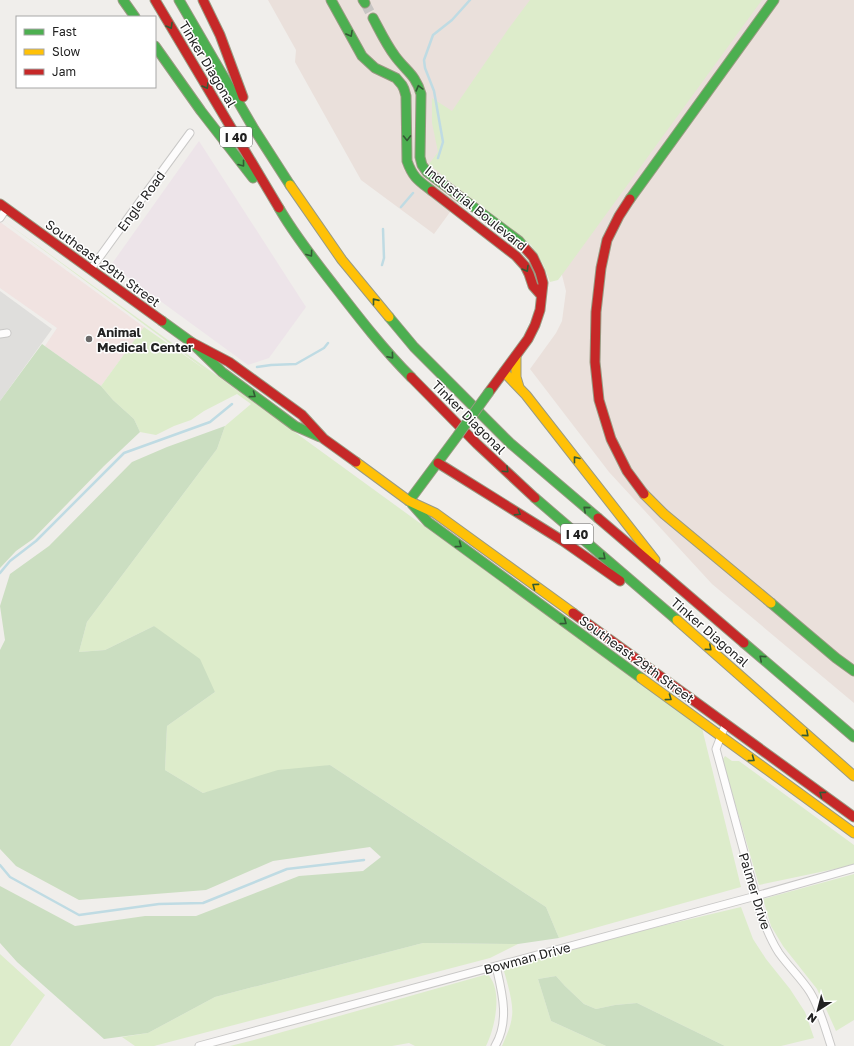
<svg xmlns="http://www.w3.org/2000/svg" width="854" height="1046" font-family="'Golos Text',sans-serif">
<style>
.residential{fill:#dfdedc}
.commercial{fill:#f1e3e1}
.industrial{fill:#ede4e9}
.military{fill:#eae0db}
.grass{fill:#ddeccb}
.forest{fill:#cbdec1}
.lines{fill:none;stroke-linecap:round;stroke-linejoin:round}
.stream{stroke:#bfdbe3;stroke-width:2.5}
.secondary-tunnel{stroke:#c7c5c3;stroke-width:10;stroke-dasharray:10 5;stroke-linecap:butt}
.street-casing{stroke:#c9c8c7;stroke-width:9}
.fast-casing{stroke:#999a82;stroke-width:11}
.slow-casing{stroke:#999a82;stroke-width:11}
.jam-casing{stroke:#999a82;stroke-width:11}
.street{stroke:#fdfcfc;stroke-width:7}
.fast{stroke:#4caf50;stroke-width:9}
.slow{stroke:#ffc107;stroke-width:9}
.jam{stroke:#c62828;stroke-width:9}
.fast-bridge-casing{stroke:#999a82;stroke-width:11;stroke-linecap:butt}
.fast-bridge{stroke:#4caf50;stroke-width:9}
.oneway{stroke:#335a34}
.poi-dot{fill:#6a6968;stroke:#fff;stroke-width:1.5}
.labels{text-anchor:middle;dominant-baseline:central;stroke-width:3;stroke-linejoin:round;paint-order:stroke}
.shield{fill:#fff;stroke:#646464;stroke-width:1}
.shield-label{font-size:12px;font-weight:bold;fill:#222}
.street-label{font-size:13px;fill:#222;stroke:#fff}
.poi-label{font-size:13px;font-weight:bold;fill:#222;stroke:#fff;text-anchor:start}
</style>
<rect width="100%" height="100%" fill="#f0eeeb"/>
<path class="residential" d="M0,291L52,329L0,401Z"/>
<path class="commercial" d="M0,222L144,327L101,386L45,346L57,328L0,288Z"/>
<path class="industrial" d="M199,141L306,307L269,358L248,365L111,265Z"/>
<path class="military" d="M268,0H854V703L712,584L609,472L530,369L556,333L562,321L566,291L562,275L555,253L472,182L434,234L361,180L295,62L296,50Z"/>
<path class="grass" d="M530,0H762L567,268L558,280L550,282L543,264L531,245L491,213L449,181L429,164L438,152L432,123V98L452,111L509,28Z
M0,218L702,728L741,887L559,938L546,907L330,765L203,793L165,770L167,726L215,692L154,626L105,650L79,652L87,622L217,449L225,426L251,404L237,394L204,411L191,420L174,426L156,435L140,432L134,419L113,400L101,386L144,327L207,371Z
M725,756L732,761H739L854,845V865L759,885L723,762V759Z
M854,874V1020L836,1031L817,989L783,946L771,926L763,899Z
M741,907L753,939L766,959L790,989L805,1012L814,1038L781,1046H725L637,1003L615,1005L596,1009L584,1004L565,986L556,976L538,979L551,1021L606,1046H502C506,1036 511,1027 512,1016C514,1002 506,979 502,964Z
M423,943L518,944L490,958L154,1046H135L122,1037L148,1033L215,997Z
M0,954L45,995L10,1046H0Z
M488,974C490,977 493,981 494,985C500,1002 494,1030 486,1046H415L409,1043L392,1046H230L254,1040Z"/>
<path class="forest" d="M42,344L101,386L113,400L134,419L140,432L104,466L33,539L16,551L0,568V401Z
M225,426L217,449L87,622L79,652L105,650L154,626L200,659L215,692L167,726L165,770L203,793L278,770L330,765L546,907L559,938L518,944L423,943L215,997L148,1033L104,1039L17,962L0,943V886L75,926L145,916H196L299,876L363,871L381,857L370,847L273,861L206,890L79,900L16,866L0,849V650L5,640L0,606L10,574L49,546L132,462L167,447Z
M556,976L565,986L584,1004L596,1009L615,1005L637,1003L725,1046H606L551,1021L538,979Z"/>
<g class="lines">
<path class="stream" d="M438,158L443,142L434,91L425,68L424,60L433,35L452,20L470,0
M401,207L413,193
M382,265L384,258L383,229
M257,367L271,365L296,364L324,348L328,343
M0,573L10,561L36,541L124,453L210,422L232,404
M0,865L10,877L79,915L159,904L203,903L287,869L364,860"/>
<path class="secondary-tunnel" d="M365,3L373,18"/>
<g class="street-casing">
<path id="street" d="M0,218L6,209
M91,269L146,193L190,133
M0,334L7,333
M726,723L716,749L761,915C766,928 771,941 779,953C789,967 801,978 810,992C820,1008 825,1028 831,1046
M199,1046L756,896L854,868
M495,1046C510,1021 502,992 496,966"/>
</g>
<g class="fast-casing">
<path id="fast" d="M123,0L135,17
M179,0L254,129L290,185
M331,0L362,56L375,68L396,78L402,85L404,89L406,96L407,161C413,178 419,181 432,191
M363,0L365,3
M373,18C380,31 386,44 395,56C406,71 416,75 421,94L420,157L422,165L427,172L519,241L524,247
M155,46L201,111L253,178
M630,199L774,0
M279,208C295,236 316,262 336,288C360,319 384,350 411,377
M389,317L414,347L510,443L598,518
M162,321L191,342L222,372L295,426L320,437
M535,498L677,620
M409,501L458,435
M412,504L428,522L641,678
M771,603L836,658L854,671
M744,643L854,737"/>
</g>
<g class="slow-casing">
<path id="slow" d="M290,185L342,260L389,317
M516,356V377L519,387
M504,372L526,395L655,560
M356,462L409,501L435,513L573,613
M644,494L664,514L771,603
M677,620L854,776
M641,678L854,833"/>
</g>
<g class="jam-casing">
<path id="jam" d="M155,0L279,208
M203,0L220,35L243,97
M432,191L516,256L525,266L529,274L533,286L541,295
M630,199L619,216L607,240L601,268L596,312L595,362L599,400L611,439L627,471L644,494
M0,204L162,321
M191,342L229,362L302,415L324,439L356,462
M411,377L477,444L535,498
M489,392L528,339L535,325L540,310L543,283L540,272L533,257L524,247
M438,463L563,541L620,581
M598,518L744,643
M573,613L854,817"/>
</g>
<use href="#street" class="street"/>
<use href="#fast" class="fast"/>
<use href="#slow" class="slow"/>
<use href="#jam" class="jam"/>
<g class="fast-bridge-casing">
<path id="fast-bridge" d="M458,435L489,392"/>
</g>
<use href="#fast-bridge" class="fast-bridge"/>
</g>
<defs><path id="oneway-chevron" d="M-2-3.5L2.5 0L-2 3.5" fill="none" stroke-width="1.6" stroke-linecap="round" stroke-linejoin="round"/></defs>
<g class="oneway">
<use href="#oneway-chevron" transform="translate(170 26) rotate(60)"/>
<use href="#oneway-chevron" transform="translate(350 34) rotate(61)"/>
<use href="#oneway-chevron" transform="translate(206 86) rotate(59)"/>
<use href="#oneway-chevron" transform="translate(419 88) rotate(-105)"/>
<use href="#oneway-chevron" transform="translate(407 138) rotate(89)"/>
<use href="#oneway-chevron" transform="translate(242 164) rotate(52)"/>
<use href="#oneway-chevron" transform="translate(310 254) rotate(54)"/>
<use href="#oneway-chevron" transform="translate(526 269) rotate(59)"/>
<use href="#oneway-chevron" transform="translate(375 301) rotate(-129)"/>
<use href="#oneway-chevron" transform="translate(391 356) rotate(49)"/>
<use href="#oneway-chevron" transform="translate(253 395) rotate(36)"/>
<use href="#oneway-chevron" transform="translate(576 459) rotate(-128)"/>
<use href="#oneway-chevron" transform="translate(506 470) rotate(43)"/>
<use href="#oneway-chevron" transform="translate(586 509) rotate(-139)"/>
<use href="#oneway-chevron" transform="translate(518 513) rotate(32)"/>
<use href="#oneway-chevron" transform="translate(459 545) rotate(36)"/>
<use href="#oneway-chevron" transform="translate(603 557) rotate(40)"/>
<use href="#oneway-chevron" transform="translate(535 586) rotate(-144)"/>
<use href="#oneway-chevron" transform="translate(564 622) rotate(36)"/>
<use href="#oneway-chevron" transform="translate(709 648) rotate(41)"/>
<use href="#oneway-chevron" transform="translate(762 658) rotate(-139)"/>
<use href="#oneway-chevron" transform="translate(669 698) rotate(36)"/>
<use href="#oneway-chevron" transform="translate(806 734) rotate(41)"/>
<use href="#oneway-chevron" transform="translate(752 759) rotate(36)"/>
<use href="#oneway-chevron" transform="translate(822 794) rotate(-144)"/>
</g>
<circle class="poi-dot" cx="89" cy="339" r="4"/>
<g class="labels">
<g class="shield">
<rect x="220" y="127" width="32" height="20" rx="3"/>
<rect x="561" y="524" width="32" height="20" rx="3"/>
</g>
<g class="shield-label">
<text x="236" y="137">I 40</text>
<text x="577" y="534">I 40</text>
</g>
<g class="street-label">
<text transform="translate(208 64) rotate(59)">Tinker Diagonal</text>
<text transform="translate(141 201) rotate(-54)">Engle Road</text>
<text transform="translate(476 208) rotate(39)">Industrial Boulevard</text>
<text transform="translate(103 263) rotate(36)">Southeast 29th Street</text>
<text transform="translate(469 417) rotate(45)">Tinker Diagonal</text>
<text transform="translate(710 632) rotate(41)">Tinker Diagonal</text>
<text transform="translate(637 659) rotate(36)">Southeast 29th Street</text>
<text transform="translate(755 891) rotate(73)">Palmer Drive</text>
<text transform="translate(527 958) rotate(-15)">Bowman Drive</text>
</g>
<g class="poi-label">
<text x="97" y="332">Animal<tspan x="97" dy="15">Medical Center</tspan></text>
</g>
</g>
<rect x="16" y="16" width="140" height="72" fill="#ffffff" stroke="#a7a7a7"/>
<rect x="24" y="29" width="20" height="6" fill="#4caf50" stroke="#a7a7a7"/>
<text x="52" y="36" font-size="12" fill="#222222">Fast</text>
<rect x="24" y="49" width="20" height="6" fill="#ffc107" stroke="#a7a7a7"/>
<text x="52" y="56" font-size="12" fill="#222222">Slow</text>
<rect x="24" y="69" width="20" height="6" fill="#c62828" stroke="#a7a7a7"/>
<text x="52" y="76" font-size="12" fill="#222222">Jam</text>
<g transform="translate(818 1010) rotate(216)" stroke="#ffffff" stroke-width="3" paint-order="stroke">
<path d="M0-3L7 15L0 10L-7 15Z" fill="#222222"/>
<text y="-6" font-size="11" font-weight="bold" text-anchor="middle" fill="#222222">N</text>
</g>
</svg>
